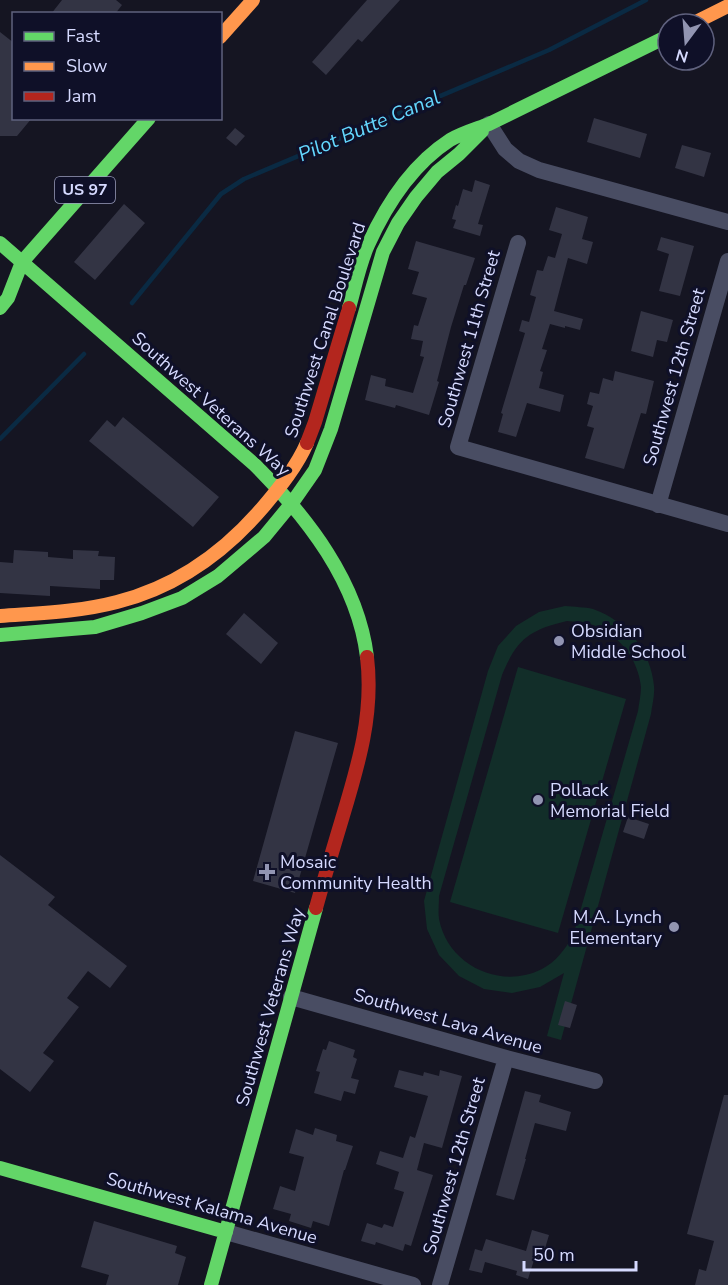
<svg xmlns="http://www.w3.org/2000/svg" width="728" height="1285" font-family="'Nunito Sans',sans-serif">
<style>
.green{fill:#122e29;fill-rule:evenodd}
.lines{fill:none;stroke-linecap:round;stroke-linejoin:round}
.stream{stroke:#0a2a43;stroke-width:4.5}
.building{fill:#333444}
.street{stroke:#494d63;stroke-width:16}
.fast{stroke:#63d668;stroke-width:14}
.slow{stroke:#ff974d;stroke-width:14}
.jam{stroke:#b3261e;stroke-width:14}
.poi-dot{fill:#9295b2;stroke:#0f1028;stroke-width:2}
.labels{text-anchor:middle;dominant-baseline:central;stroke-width:6;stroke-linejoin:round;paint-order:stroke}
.shield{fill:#0f1028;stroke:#9a9dbe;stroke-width:1.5}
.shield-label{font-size:16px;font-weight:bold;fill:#d6daff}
.street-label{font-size:18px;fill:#d6daff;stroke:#0f1028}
.poi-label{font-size:18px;fill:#d6daff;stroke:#0f1028;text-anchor:start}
.water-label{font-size:20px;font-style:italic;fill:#64d8ff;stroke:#0f1028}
</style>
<rect width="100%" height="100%" fill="#151522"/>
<path class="green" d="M565,606C574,607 585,607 593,609C627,621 651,651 654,686C655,695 652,705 651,714L561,1040L547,1036L564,973L540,987L512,993L484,989L459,976L439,955L427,929L424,901L488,671L498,646L516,626L539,612ZM567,621C574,622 583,622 590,624C618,633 638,658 641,687C641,695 639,703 638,711L573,936C565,949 556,962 542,969C501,990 448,966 439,919C438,912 439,903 439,896L502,675C517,639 529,630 567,621Z
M518,667L626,699L558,933L450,902Z"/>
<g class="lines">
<path class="stream" d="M132,303L221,194L244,179L549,50L646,0
M0,439L84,354"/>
</g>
<path class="building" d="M62,0H116L122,5L115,14H51Z
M367,0H400L362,42L358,39L326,75L312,62Z
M0,32L14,43V118H32L17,136H0Z
M594,118L647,134L640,158L587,142Z
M235,128L245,136L236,146L226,138Z
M682,145L711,153L704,177L675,168Z
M475,180L490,185L478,224L483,225L480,236L453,228L456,220L452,219L456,205L458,206L463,189L472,192Z
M124,204L145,223L95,280L74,262Z
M556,207L588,217L582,239L593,242L587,264L568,258L554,311L583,319L580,330L565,326V328L550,324L542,349L547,350L540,371L543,372L539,388L564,395L560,412L527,403L516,437L498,432L503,414L501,413L525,333L519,331L522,320L529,322L536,297L530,295L537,270L543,271L548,256L555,258L562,234L549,230Z
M661,237L694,246L680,296L659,291L669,254L657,250Z
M416,241L475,258L466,285H464L451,327L437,381L439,382L429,415L396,405L395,408L365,400L371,375L386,379L385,386L413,393L424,357L420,356L423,341L411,339L414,325L418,326L427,298L412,294L419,272L408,269Z
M641,311L673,320L667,342L657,340L653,357L631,351Z
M615,371L654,381L646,414L641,413L624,469L585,458L594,428L587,426L593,406L587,404L590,392L599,394L603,378L613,381Z
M123,417L219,497L193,527L89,441L107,420L115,427Z
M14,550L48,552V557L73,559V550L99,551L98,556L115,557L114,580H100V589L50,586V596L0,593V562L13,563Z
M244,613L278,643L261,664L226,634Z
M295,731L338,743L295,893L253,881Z
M628,817L649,824L644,839L623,832Z
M0,855L55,897L48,905L127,966L110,988L88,971L67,998L79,1007L43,1053L54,1061L30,1092L0,1069Z
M565,1001L577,1005L570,1028L558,1025Z
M329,1041L355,1050L353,1057L357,1059L351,1078L359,1080L355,1094L344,1091L341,1101L314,1093L320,1072L316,1071L323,1049L326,1050Z
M399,1070L423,1076L424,1072L439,1076L440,1070L462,1076L442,1148L424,1143L417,1170L433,1175L411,1246L405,1244L403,1251L376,1242L375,1245L361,1241L367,1223L382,1228L384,1224L393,1227L404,1192L394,1189L399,1172L376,1164L380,1151L403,1158L410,1136L415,1138L428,1096L394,1087Z
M525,1091L541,1095L539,1102L571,1112L566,1131L535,1123L525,1159H526L514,1200L496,1195Z
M724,1095H728V1285H695L699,1269L706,1271L714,1241L687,1234Z
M315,1128L337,1135L336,1141L353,1146L345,1170H344L329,1226L313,1221L311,1228L289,1221L291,1214L273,1209L280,1186L295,1191L304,1157L289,1153L296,1129L313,1135Z
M94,1221L177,1246L175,1253L186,1257L178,1285H106L109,1275L81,1267Z
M532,1230L549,1235L541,1262L534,1260L528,1279L516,1275L517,1271L485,1262L482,1273L469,1270L475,1249L482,1251L486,1239L526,1251Z"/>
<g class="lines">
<path class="street" d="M489,124L505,149L519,161L539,170L728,222
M518,243L458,447L728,524
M658,505L728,261
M291,997L506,1058L595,1081
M226,1232L413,1285
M440,1285L506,1058"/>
<path class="fast" d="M0,243L255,465C307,517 358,582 367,657
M0,308L8,298L22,262L149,118
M349,308C355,287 359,265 368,245C386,205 413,164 450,140C462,133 476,129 489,124L668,36
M0,635L95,627L142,613L182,598L218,576L264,537L292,503L315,470L331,429L383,252L398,223L416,197L437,172L459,154L482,131
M0,1168L226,1232
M211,1285L316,908"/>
<path class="slow" d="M692,24L728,6
M220,37L253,0
M0,616C39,613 79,612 117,602C176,587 225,552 264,506C280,487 297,466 307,443"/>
<path class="jam" d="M307,443L315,422L349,308
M316,908C324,879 333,849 342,819C358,766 374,714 367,657"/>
</g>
<g class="poi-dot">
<circle cx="559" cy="641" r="6"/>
<circle cx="538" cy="800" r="6"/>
<path d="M264 863h6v6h6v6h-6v6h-6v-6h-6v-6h6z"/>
<circle cx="674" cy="927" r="6"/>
</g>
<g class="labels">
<rect class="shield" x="55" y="177" width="60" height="26" rx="4.5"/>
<g class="shield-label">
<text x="85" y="190">US 97</text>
</g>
<g class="street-label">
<text transform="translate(325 330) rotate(-72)">Southwest Canal Boulevard</text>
<text transform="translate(469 339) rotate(-74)">Southwest 11th Street</text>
<text transform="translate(674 377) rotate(-74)">Southwest 12th Street</text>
<text transform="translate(211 404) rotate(42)">Southwest Veterans Way</text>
<text transform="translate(270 1007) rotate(-74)">Southwest Veterans Way</text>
<text transform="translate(448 1021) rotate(16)">Southwest Lava Avenue</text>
<text transform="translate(454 1166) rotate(-74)">Southwest 12th Street</text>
<text transform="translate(212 1208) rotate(16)">Southwest Kalama Avenue</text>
</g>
<g class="poi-label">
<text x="571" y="631">Obsidian<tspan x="571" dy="21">Middle School</tspan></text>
<text x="550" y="790">Pollack<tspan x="550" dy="21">Memorial Field</tspan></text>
<text x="280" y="862">Mosaic<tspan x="280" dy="21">Community Health</tspan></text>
<text x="662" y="917" text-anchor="end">M.A. Lynch<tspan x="662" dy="21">Elementary</tspan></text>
</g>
<g class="water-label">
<text transform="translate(369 126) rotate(-23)">Pilot Butte Canal</text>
</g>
</g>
<rect x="12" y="12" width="210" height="108" fill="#0f1028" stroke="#5f617e" stroke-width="1.5"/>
<rect x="24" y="32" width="30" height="9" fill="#63d668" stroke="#5f617e" stroke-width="1.5"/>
<text x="66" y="42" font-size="18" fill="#d6daff">Fast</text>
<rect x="24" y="62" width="30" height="9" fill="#ff974d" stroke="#5f617e" stroke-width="1.5"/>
<text x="66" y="72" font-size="18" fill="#d6daff">Slow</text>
<rect x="24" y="92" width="30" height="9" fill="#b3261e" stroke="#5f617e" stroke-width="1.5"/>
<text x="66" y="102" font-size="18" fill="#d6daff">Jam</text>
<g transform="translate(686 42) rotate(196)"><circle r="28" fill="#0f1028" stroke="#5f617e" stroke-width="1.5"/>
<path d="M0-4.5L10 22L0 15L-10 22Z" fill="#9295b2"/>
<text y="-9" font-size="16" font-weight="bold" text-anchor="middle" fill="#d6daff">N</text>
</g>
<path d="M524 1261v9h112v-9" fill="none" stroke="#d6daff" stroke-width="3"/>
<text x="533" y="1261" font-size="18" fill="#d6daff" stroke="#0f1028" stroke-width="4.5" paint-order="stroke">50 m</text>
</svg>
